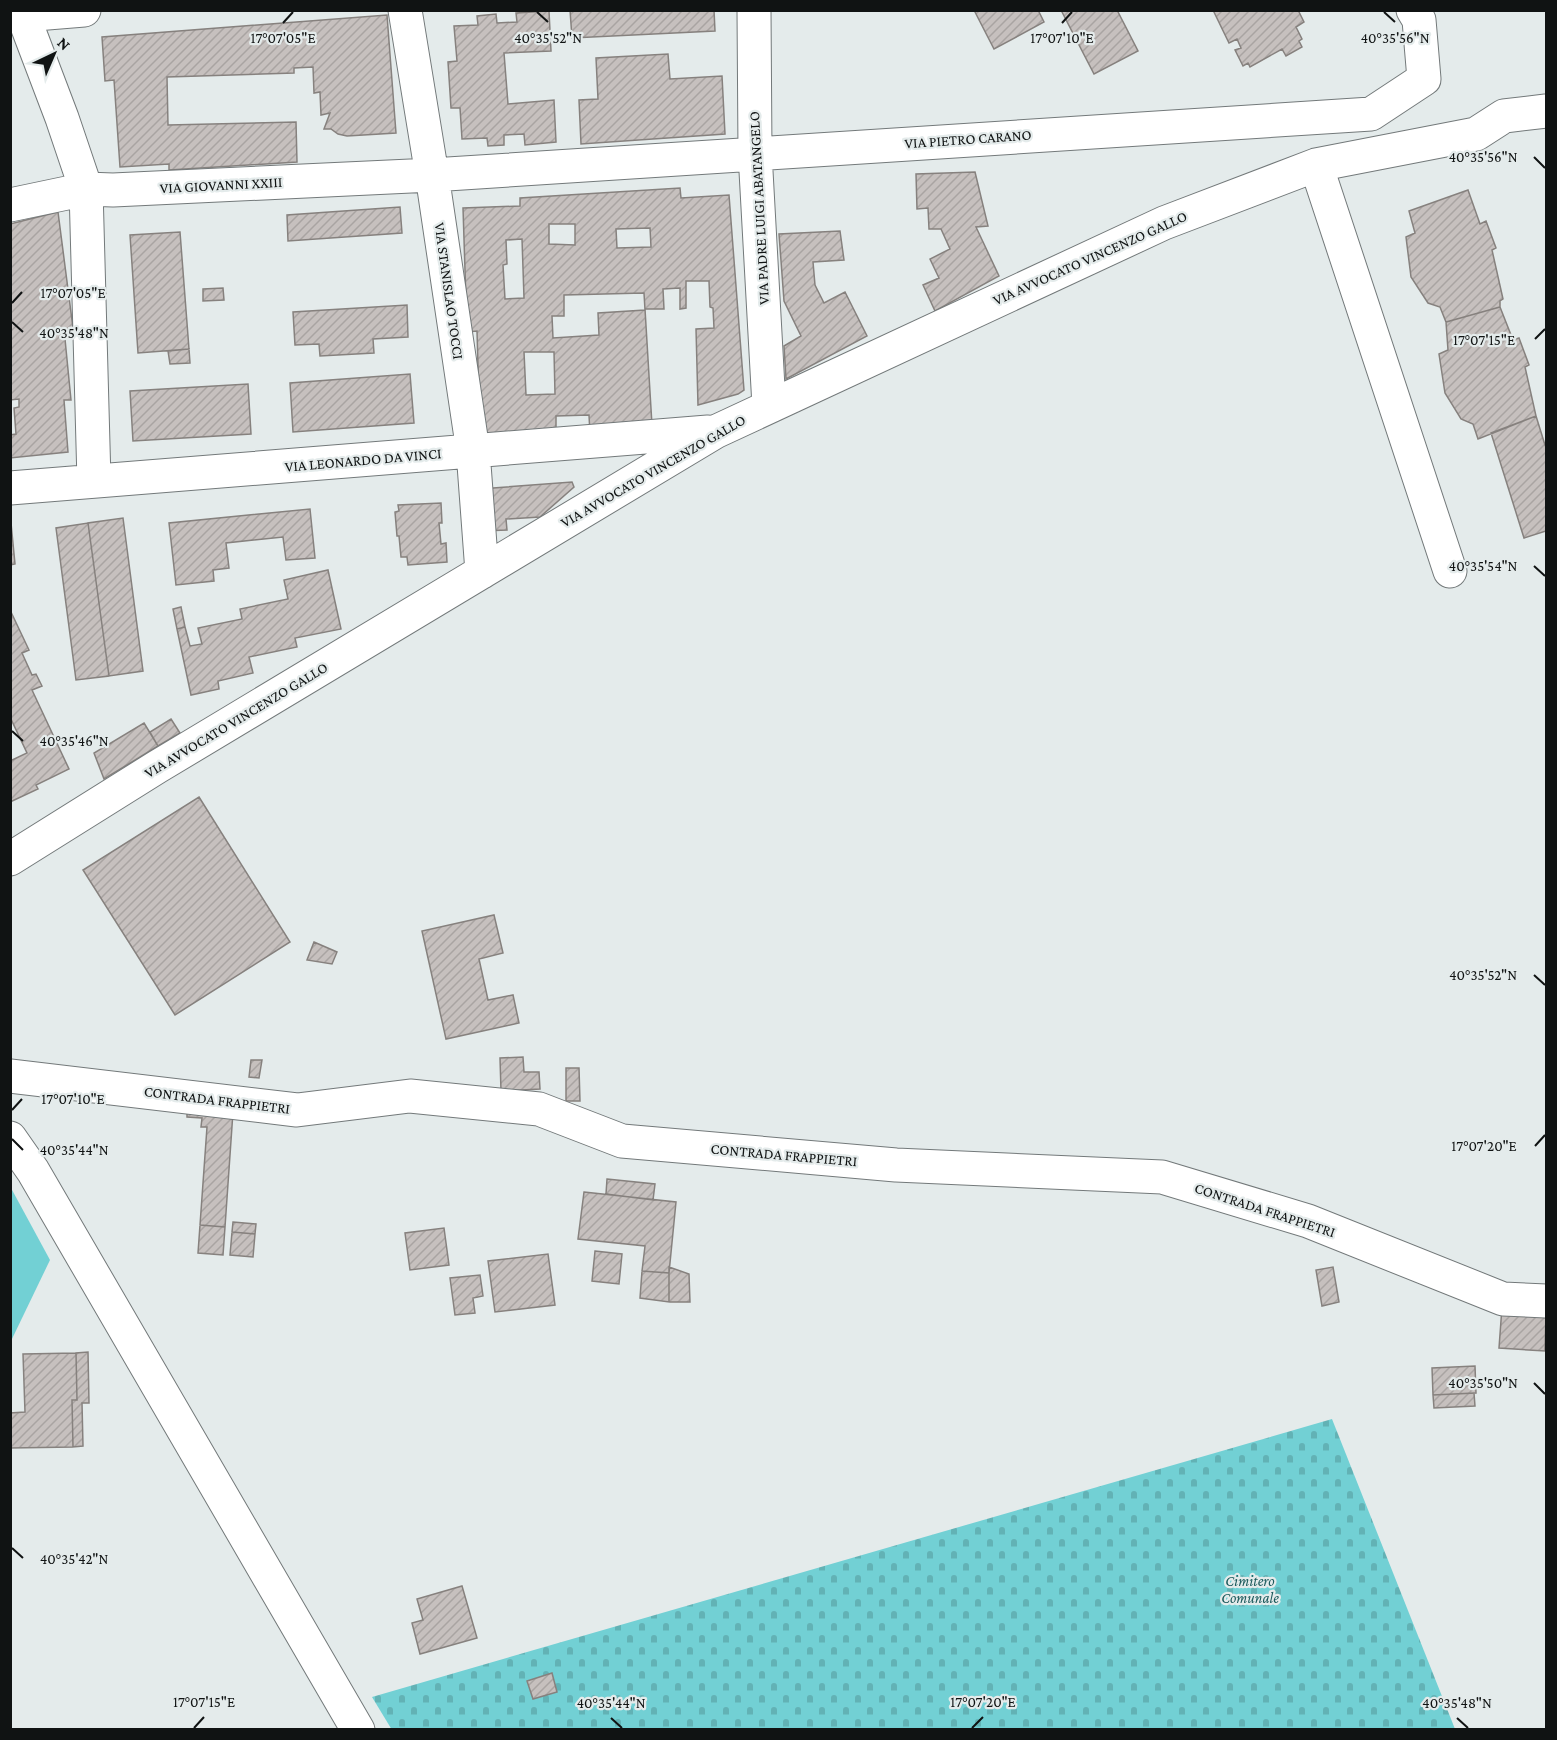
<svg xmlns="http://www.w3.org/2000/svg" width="1557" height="1740" font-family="'Crimson Pro',serif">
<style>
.grass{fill:#72d0d4}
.cemetery{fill:url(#cemetery-stones)}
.building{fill:url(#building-hatch);stroke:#86817e;stroke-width:1.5;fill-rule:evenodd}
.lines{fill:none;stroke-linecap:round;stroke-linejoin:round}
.minor-casing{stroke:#73797a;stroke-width:35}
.minor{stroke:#fff;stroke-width:33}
.ticks{fill:none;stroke:#101313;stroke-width:2}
.labels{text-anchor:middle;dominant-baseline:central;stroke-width:4.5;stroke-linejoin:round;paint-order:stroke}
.street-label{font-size:15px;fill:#101313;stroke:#e4ebeb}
.park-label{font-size:15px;font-style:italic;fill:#1a595b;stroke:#e4ebeb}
.ticks-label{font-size:15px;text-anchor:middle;fill:#101313;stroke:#e4ebeb;stroke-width:4.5;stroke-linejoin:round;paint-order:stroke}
</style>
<defs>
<pattern id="cemetery-stones" width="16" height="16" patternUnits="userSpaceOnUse" patternTransform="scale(1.5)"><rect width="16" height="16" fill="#72d0d4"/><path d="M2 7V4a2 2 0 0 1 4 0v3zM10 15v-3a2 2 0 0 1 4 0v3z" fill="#62b2b5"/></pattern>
<pattern id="building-hatch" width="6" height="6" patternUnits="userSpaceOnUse" patternTransform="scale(1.5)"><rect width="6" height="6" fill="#c6c0be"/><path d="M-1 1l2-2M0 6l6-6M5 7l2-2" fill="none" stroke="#a9a4a2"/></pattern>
</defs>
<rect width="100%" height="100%" fill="#e4ebeb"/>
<path class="grass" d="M11,1188L50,1260L11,1341Z"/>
<path class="cemetery" d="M1332,1419L1455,1729L392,1730L372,1697Z"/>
<path class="building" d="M570,10H714L715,31L572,38Z
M974,10H1038L1044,22L994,49Z
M1061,10H1117L1138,51L1094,74Z
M1213,10H1298L1304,22L1296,27L1302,39L1299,41L1302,47L1286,56L1282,49L1250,67L1248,63L1243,66L1235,50L1241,48L1237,39L1229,43Z
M549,11L551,51L504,53L508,104L554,100L556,142L525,145L524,134L504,135V145L488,146L487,138L462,139L460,108H451L448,62L457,61L454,26L478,25L477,16L496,14L497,23L517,22L516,13Z
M387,15L396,133L347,136L338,134L331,129H324L330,113L321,115L320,92L314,93L313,67L294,68V73L167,77L168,125L296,122L297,162L169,170V164L120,167L114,80L105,81L102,37Z
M668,54L670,79L722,76L725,134L581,144L579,100L598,99L596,58Z
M975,172L988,226L976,227L999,276L935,311L923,285L939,278L930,259L950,249L941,229H929L928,208L917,209L916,174Z
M680,188L681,198L729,195L744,390L738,394L698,405L696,329L714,328L713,308L710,307L709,281H686V308L680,309V288L663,289L664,309H645L652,425L590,434L589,415L556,416V434L480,436L477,331L467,332L463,208L520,206V198ZM549,224H575V245L549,244ZM650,228L651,247L617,248L616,229ZM522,239L524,298L505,299L503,265L507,264L506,240ZM644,293L645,310L598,313L599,335L553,338L552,316H564V295ZM524,352H554L555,394L526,395Z
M1468,190L1480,224L1486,221L1496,248L1492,250L1503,299L1500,301V307L1446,322L1440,307L1428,303L1411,277L1406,237L1415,233L1409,211Z
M400,207L402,233L288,241L287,215Z
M58,212L73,328L64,329L71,400H64L68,452L10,458V435L16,434L14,408L19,407V399L10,400V224Z
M840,231L844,260L813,262L815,285L824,303L845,292L867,336L786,379L784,346L801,336L784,301L779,234Z
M180,232L189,349L138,353L130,235Z
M223,288L224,300L203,301V289Z
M407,305L408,337L373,339L374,353L320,356L319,344L295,345L293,312Z
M1500,307L1513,340L1519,338L1529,365L1525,367L1536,416L1478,439L1473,424L1461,419L1445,393L1439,354L1448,350L1446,322Z
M189,349L190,363L170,364L168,351Z
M410,374L414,423L293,432L290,383Z
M248,384L251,434L133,441L130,391Z
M1536,416L1545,445L1546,444V531L1524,538L1491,433Z
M572,482L574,487L540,517L506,519L507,530L482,531L480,489Z
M441,503L442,523H439L441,544L446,543L447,562L408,565L407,557H401L399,536H397L395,512L399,511L398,505Z
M310,509L315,558L286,560L283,537L226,543L229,568L213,570L214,581L176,585L169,523Z
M123,518L143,671L109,676L88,523Z
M10,523H11L15,564L10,565Z
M88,523L109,676L76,680L56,528Z
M328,570L341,629L295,638L297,647L249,657L253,673L218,681L219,689L191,695L177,629L185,627L190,646L202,644L198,628L242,619L240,609L288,599L284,580Z
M181,607L185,627L177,629L173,609Z
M11,612L29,650L22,653L32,675L36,674L42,686L32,690L69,769L36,785L38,789L10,802V761L27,753L10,717Z
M171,719L180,733L158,746L150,732Z
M144,723L158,746L104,779L94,753Z
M199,797L290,942L175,1015L83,870Z
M494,915L503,953L479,959L488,1000L513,995L519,1023L446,1039L422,931Z
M314,942L337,952L332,964L307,960Z
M523,1057L524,1072H539L540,1089L501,1091L500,1058Z
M251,1060H262L259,1078L249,1077Z
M566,1068H579L580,1101H566Z
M187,1107L233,1112L225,1227L200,1225L207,1127H201L202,1118L187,1117Z
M607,1179L655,1184L653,1200L606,1194Z
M584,1192L676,1202L669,1273L642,1271L645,1246L578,1239Z
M233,1222L256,1224L255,1234L232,1232Z
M200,1225L225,1227L223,1255L198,1253Z
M444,1228L449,1265L410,1270L405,1233Z
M232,1232L255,1234L253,1257L230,1255Z
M595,1251L622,1254L619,1284L592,1281Z
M548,1254L555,1305L495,1312L488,1261Z
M669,1267L689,1274L690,1302H669Z
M1333,1267L1339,1302L1322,1306L1316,1270Z
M642,1271L669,1273V1302L640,1298Z
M480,1275L483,1296L473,1298L475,1313L455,1315L450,1278Z
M1502,1307L1546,1313L1545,1351L1499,1348Z
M88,1352L89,1403H82L83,1446L73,1447L72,1400H77L76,1353Z
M76,1353L77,1400H72L73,1447L10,1448V1413L25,1412L23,1354Z
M1475,1366L1476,1393L1433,1395L1432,1368Z
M1474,1393L1475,1406L1434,1408L1433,1395Z
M462,1586L477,1638L420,1654L412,1623L423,1620L417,1599Z
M552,1673L557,1692L533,1699L527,1681Z"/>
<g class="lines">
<g class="minor-casing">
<path id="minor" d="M21,10L62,118L86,189L94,481
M405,10L432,175L473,451L482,572
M754,10L755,153L769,406
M23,15L84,10
M1316,165L1450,571
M10,205L86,189L113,190L432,175L1371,114L1424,79L1419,20L1413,10
M10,488L708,432
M10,859L157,767L715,432L1164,223L1316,165L1476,134L1504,116L1546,111
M10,1076L297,1110L410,1096L539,1109L622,1141L896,1165L1162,1177L1308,1221L1503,1299L1546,1301
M10,1138L33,1171L358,1730"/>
</g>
<use href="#minor" class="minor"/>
</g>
<path class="ticks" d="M537,12L548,22M1384,12L1395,22M283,23L293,12M1062,23L1072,12M1534,157L1545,168M12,303L22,292M12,322L23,332M1535,339L1545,329M1534,566L1545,576M12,731L23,741M1534,975L1545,985M12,1110L22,1099M12,1139L23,1150M1535,1146L1545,1135M1534,1383L1545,1394M12,1548L23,1558M611,1718L622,1728M1457,1718L1468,1728M194,1728L204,1717M972,1728L983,1717"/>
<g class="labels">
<g class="street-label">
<text transform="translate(968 139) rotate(-4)">VIA PIETRO CARANO</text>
<text transform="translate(221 185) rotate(-3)">VIA GIOVANNI XXIII</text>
<text transform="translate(759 208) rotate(-93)">VIA PADRE LUIGI ABATANGELO</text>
<text transform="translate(1090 258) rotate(-24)">VIA AVVOCATO VINCENZO GALLO</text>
<text transform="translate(449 291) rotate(82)">VIA STANISLAO TOCCI</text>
<text transform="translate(363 460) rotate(-5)">VIA LEONARDO DA VINCI</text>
<text transform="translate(653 471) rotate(-30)">VIA AVVOCATO VINCENZO GALLO</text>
<text transform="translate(236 720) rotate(-31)">VIA AVVOCATO VINCENZO GALLO</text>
<text transform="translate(217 1100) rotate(7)">CONTRADA FRAPPIETRI</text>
<text transform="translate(784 1155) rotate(5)">CONTRADA FRAPPIETRI</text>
<text transform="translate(1265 1210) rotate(18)">CONTRADA FRAPPIETRI</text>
</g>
<g class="park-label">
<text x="1250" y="1581">Cimitero<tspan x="1250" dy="17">Comunale</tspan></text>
</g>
</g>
<g class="ticks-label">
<text x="548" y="43">40°35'52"N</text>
<text x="1395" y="43">40°35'56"N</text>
<text x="283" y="43">17°07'05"E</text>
<text x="1062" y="43">17°07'10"E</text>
<text x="1483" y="162">40°35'56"N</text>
<text x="73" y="298">17°07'05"E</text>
<text x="74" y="338">40°35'48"N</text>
<text x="1484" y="345">17°07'15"E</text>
<text x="1483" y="571">40°35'54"N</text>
<text x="74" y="746">40°35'46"N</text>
<text x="1483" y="980">40°35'52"N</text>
<text x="73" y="1104">17°07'10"E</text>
<text x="1484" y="1151">17°07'20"E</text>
<text x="74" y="1155">40°35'44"N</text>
<text x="1483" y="1388">40°35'50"N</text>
<text x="74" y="1564">40°35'42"N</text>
<text x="204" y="1707">17°07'15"E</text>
<text x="983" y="1707">17°07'20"E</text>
<text x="611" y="1708">40°35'44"N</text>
<text x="1457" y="1708">40°35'48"N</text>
</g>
<rect width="1557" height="1740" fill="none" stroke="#101313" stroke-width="24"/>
<g transform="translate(54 54) rotate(44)" stroke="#e4ebeb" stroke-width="4.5" paint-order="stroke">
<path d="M0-4.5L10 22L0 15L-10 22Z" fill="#101313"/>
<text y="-9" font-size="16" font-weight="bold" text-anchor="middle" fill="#101313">N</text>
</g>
</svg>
